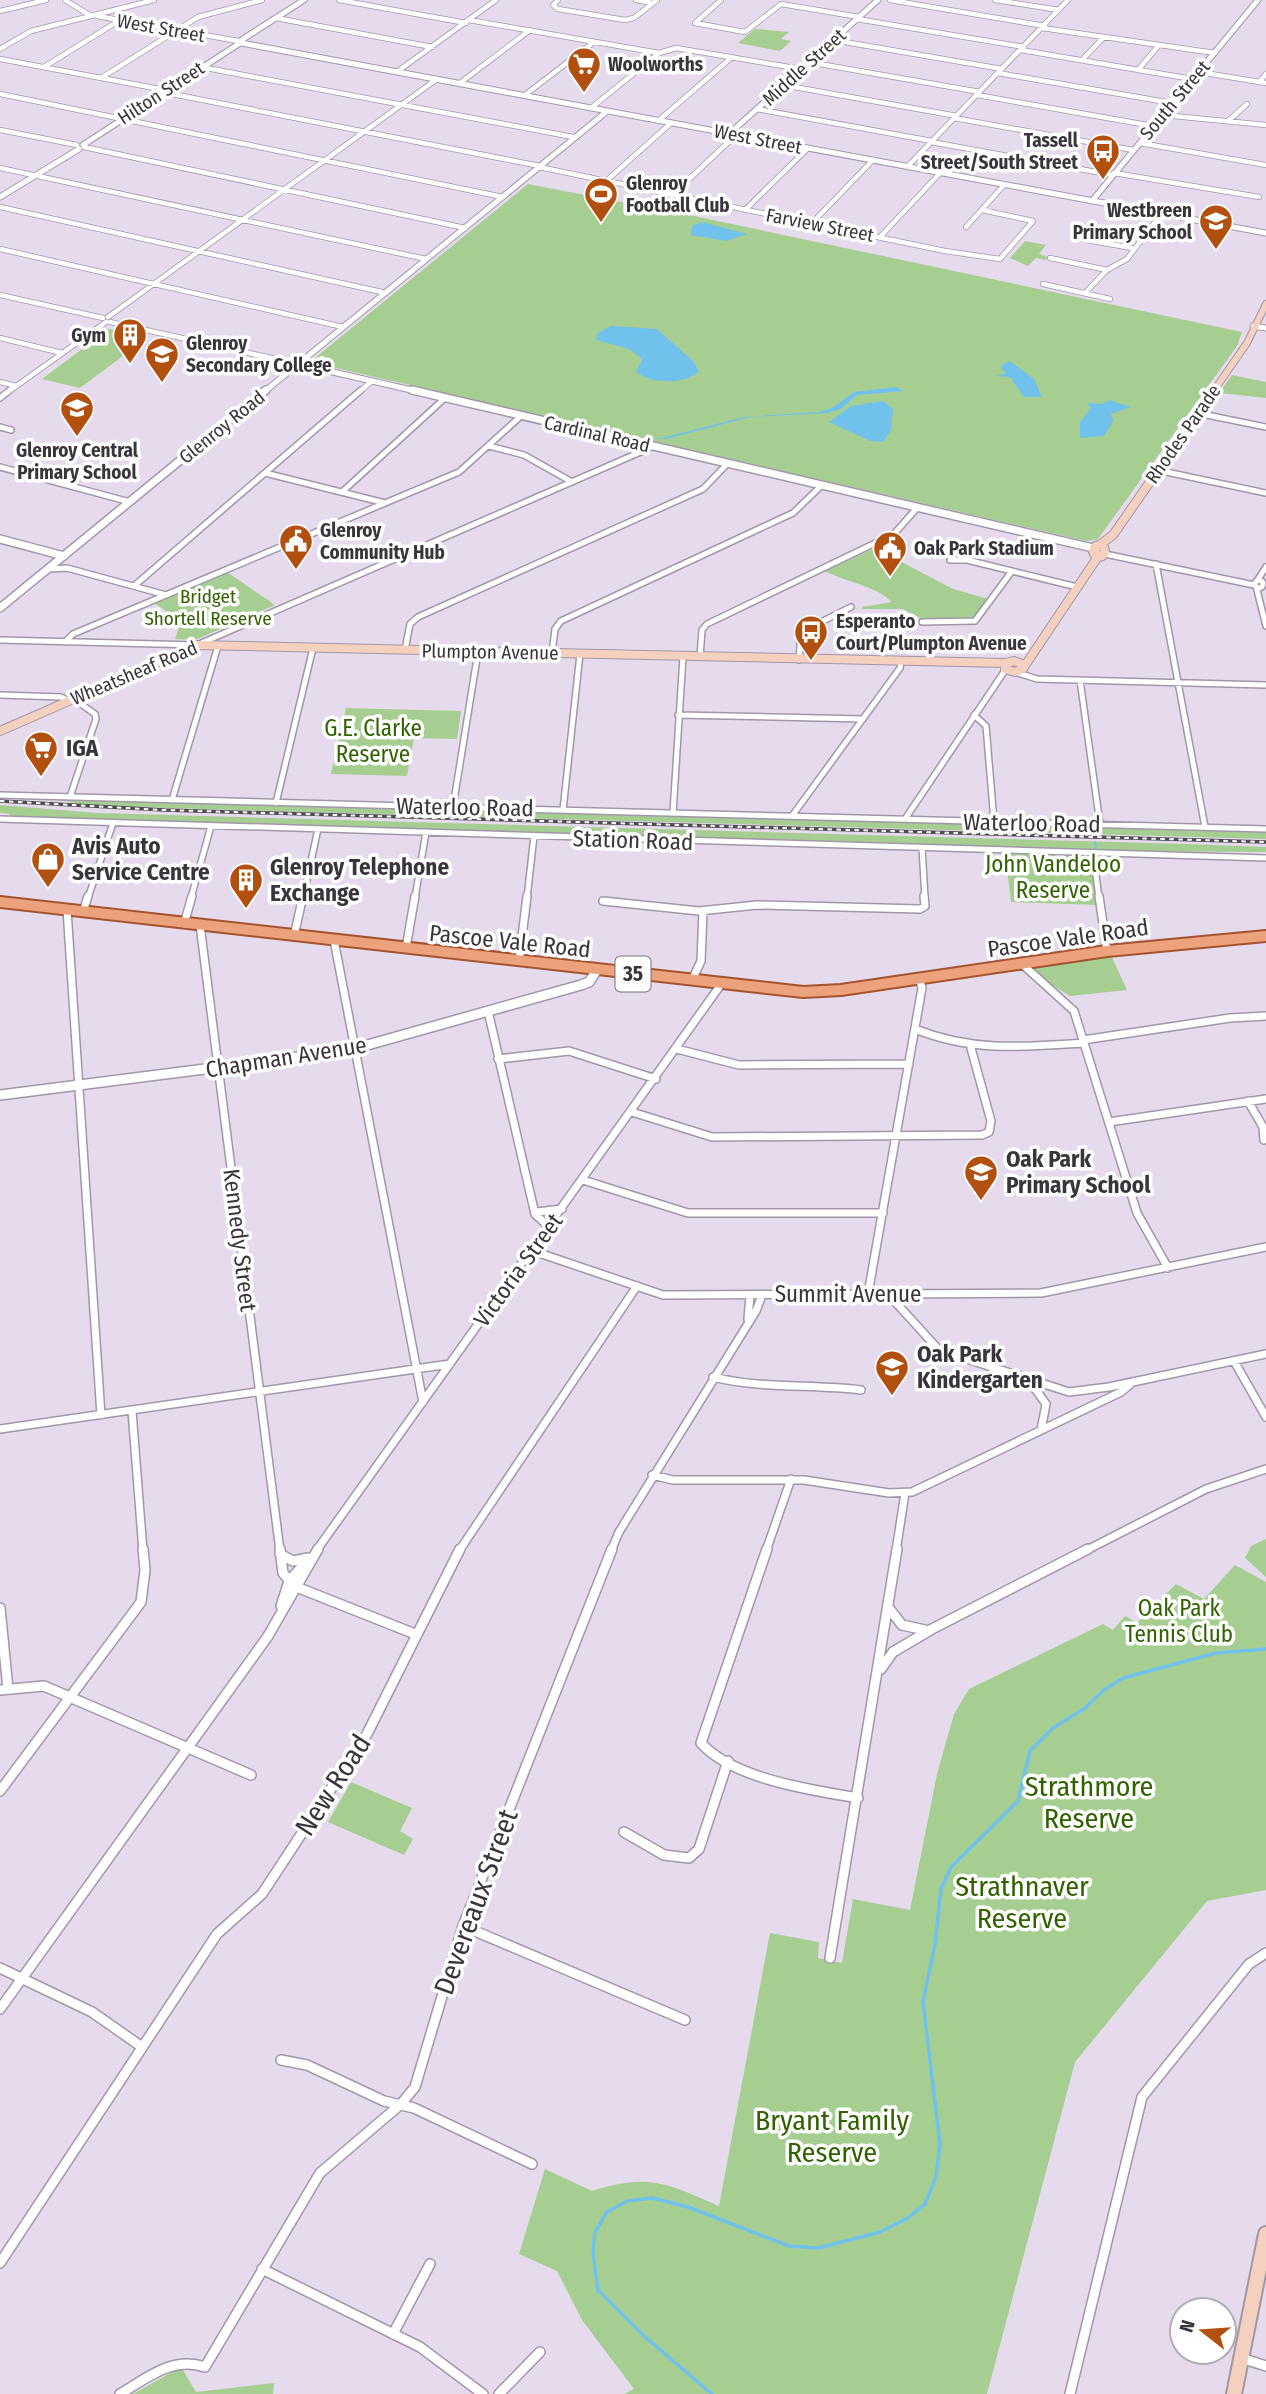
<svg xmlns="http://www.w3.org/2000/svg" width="1266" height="2394" font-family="'Fira Sans Condensed',sans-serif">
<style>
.green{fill:#a6ce91}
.water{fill:#70c2ec}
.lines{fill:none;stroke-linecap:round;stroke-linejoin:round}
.stream-far1{stroke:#70c2ec;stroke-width:2}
.stream{stroke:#70c2ec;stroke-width:3.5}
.minor-far3-casing{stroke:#a297a9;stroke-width:6}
.minor-far2-casing{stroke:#a297a9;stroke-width:8}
.minor-far1-casing{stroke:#a297a9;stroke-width:10}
.minor-casing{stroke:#a297a9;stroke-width:12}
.tertiary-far2-casing{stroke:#a297a9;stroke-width:7}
.tertiary-far1-casing{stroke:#a297a9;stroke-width:10}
.tertiary-casing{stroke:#a297a9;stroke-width:12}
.secondary-far2-casing{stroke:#a297a9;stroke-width:8}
.secondary-far1-casing{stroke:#a297a9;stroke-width:10}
.secondary-casing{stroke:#a297a9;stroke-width:18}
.primary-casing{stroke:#a5542e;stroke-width:14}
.minor-far3{stroke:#fff;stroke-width:4.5}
.minor-far2{stroke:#fff;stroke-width:5}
.minor-far1{stroke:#fff;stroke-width:7}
.minor{stroke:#fff;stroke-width:9}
.tertiary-far2{stroke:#fff;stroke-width:5}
.tertiary-far1{stroke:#fff;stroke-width:7}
.tertiary{stroke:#fff;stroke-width:9}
.secondary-far2{stroke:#f5d0be;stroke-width:6}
.secondary-far1{stroke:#f5d0be;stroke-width:8}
.secondary{stroke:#f5d0be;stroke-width:14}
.primary{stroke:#eca27d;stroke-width:10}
.rail-casing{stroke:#514b53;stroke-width:3.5}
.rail{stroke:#fff;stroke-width:2;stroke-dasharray:4.5;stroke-linecap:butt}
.labels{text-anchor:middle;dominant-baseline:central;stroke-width:7;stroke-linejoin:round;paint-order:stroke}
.far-street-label{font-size:19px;fill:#3a353c;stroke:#fff}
.far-poi-label{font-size:19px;font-weight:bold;fill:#3a353c;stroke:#fff;text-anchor:start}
.far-park-label{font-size:19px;fill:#306200;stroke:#fff}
.shield{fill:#fff;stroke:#757276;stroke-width:2}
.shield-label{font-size:21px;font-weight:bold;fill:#3a353c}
.park-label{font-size:23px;fill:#306200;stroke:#fff}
.poi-label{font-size:23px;font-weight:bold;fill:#3a353c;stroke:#fff;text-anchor:start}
.street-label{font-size:23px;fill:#3a353c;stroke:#fff}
.near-street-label{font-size:28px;fill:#3a353c;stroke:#fff}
.near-park-label{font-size:28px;fill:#306200;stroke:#fff}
</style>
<rect width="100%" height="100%" fill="#e6daed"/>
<path class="green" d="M755,29L789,32L781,39L791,41L780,51L738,43Z
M528,184L694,216L1242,332L1237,346L1098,539L1086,541L310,362Z
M1025,241L1046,245L1039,254L1048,257L1045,260L1036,258L1028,266L1010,258Z
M109,329L147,338L80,388L42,379Z
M1232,375L1266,382V398L1219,393Z
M875,548L953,589L989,599L975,619L923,620L903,609H862V607L892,602C875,585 847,583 825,571Z
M227,572L275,605L195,640L175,639L182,618L175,617L154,603Z
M346,708L461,711L457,739L414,738L407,776L331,774Z
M47,798L1210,829L1266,832V839L130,807L92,806Z
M0,805L98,813L1187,844L1266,847V852L1092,851L1100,905L1011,902L1005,849L9,818L10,814L0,813Z
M1111,955L1127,990L1070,996L1036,975L1033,967Z
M1266,1539V1577L1245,1558L1251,1546Z
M1235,1565L1266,1582V1890L1207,1901L1075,2062L987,2394H624L634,2389L582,2320L557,2271L519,2254L545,2169L592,2191C649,2173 666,2183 719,2206L770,1933L819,1942L818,1958L842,1963L853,1899L910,1910L937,1774L954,1714L969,1689L1103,1624L1113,1630L1125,1616L1137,1623L1176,1584L1204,1599Z
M351,1782L412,1808L400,1831L413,1839L404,1855L328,1822Z
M181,2367L196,2392L274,2383L273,2394H133Z"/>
<path class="water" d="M702,222L747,234L726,241L691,235L692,226Z
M611,326L657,329L693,361L699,371C686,385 650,384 636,372L642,359L629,349L596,340L598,333Z
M1010,361L1034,379L1042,397H1024L1010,377L995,376L1006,374L1000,366Z
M896,387L904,391L857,395L841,409L827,413L750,417L666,439L639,437L662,438L744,417L819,412L832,408L854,392Z
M1109,400L1131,407L1111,414L1113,421L1104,436L1080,438V422L1091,408L1087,403L1103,404Z
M883,401L893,409L891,430L883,442L870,441L829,422L851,406Z"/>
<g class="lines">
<path class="stream-far1" d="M1094,827V834
M1095,842L1096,850"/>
<path class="stream" d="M712,2394L644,2336L598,2290L593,2253L595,2232L607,2212L627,2201L652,2198L688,2207L789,2246L819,2248L880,2232L908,2218L925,2204L936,2177L940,2144L923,2002L935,1944L941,1889L951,1867L1018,1801L1030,1751L1053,1728L1085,1708L1104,1690L1123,1678L1216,1653L1266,1649"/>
<g class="minor-far3-casing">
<path id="minor-far3" d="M65,0L91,16
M339,0L466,23
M558,0L553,5L558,9L625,20L634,18L657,0
M636,0L653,3
M721,0L695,23L745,32L781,4L859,17
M890,0L1045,26
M995,0L1059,10
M0,11L46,0
M97,16L238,41
M276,18L432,47
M857,19L1024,47
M469,20L659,53L676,48L801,69
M1042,28L1215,53
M833,40L1002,69
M0,49L31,31L154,0
M1021,50L1192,79
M0,59L165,90
M1082,60L1104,37
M808,62L980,92
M44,67L120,20
M201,67L573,137
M1138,70L1159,45
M398,71L496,0
M1199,72L1266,83
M998,73L1172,103
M101,78L198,17L262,0
M1259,82L1266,74
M460,83L530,30
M783,85L957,116
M162,92L540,166
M0,94L503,197
M525,95L594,42
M977,95L1153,126
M591,108L659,53
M757,109L932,141
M1163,115L1266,125
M954,118L1133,150
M658,121L732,57
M1228,121L1247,104
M0,130L77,145
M931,142L1113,175
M1140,143L1266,165
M84,147L465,228
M539,167L945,251L1000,259L1033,221L982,210
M907,167L1068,0
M0,168L426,259
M1114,173L1259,197
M604,183L671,123
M671,196L736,135
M0,207L386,293
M745,210L808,148
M812,223L873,160
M966,227L1004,185
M1091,227L1081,239L1132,248
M881,236L940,173
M0,249L343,327
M1050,258L1107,270
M1043,284L1110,299
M1085,293L1107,270L1127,259L1161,214
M0,295L103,318
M108,317L437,79
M110,322L298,364
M0,338L62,353
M0,382L16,386
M8,392L106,322
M359,392L372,381"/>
</g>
<g class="minor-far2-casing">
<path id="minor-far2" d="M0,398L10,390
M1197,413L1266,427
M0,427L11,430
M489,446L524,455L572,482
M0,467L130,502
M1157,470L1266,493
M265,473L385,503
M342,492L445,398
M1105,554L1254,585
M950,560H967L1077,587
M1156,564L1205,827
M49,569L67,568L166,595
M1255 584a4 4 0 1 1 8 0a4 4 0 1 1-8 0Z
M1257,581L1266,567
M134,586L361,390
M1256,586L1266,626
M922,622L975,621L1012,571
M0,640L197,645L652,447
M65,642L73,634L459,472L521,416
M405,650L410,624L418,617L703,489L727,464
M552,654L555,629L561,621L793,513L821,486
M700,657L702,630L707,624L894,534L916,509
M799,660L801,632L851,607
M1015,672L1037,679L1266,685
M1080,680L1100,824
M0,695L61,697L69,701
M678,715L863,719
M974,715L986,726L994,821
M0,795L1266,829
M70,797L96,719L95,714L74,699
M172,800L218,646
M276,803L313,648
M453,807L478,652
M563,810L580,654
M673,813L683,657
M792,816L900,668L901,662
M0,819L1266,858
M905,819L1006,669
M922,848L925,898
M1093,853L1099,898
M88,898L113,823
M191,898L211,826
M303,898L318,829
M415,898L426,832
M527,898L534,836"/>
</g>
<g class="minor-far1-casing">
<path id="minor-far1" d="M1099,896L1107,951
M603,901L699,911L757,905L920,909L925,906L924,896
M67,910L101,1415
M83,912L88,896
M184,924L192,896
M200,925L280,1551
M294,936L303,896
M334,940L423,1402
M406,948L415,896
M519,961L527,896
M1021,963L1074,1011L1137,1213L1168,1268
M692,980L701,961L703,911
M488,1011L535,1214L549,1227
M915,1029C972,1052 1024,1047 1084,1043
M1083,1040L1230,1018L1266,1016
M677,1049L739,1065L909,1064
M498,1059L569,1051L656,1079
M1248,1101L1263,1127L1264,1140
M632,1112L712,1137L982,1135L989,1132L991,1121L971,1048
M1109,1122L1266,1099
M583,1180L688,1213H883
M537,1212L562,1209
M533,1251L663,1295L888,1294L1041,1293L1266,1247
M868,1294L922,988L919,978
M888,1294L939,1350L1069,1392L1109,1387L1266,1354
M748,1319L750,1295
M1234,1361L1266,1417
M713,1377C761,1389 812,1384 861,1390
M1031,1383L1046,1404L1041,1430
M132,1411L143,1551
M0,1429L450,1364
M652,1475L673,1480H804L889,1493L912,1492L1121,1392L1133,1382
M316,1551L722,983
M459,1551L637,1286
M611,1551L619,1532L756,1311L762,1295
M766,1551L791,1479
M896,1551L905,1493
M1085,1551L1206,1489L1266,1469"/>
</g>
<g class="minor-casing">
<path id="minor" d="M280,1549L283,1573L294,1586L415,1634
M767,1549L701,1743C733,1779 812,1790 858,1798
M280,1554L293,1561L308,1558
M281,1606L289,1581L306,1562
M888,1607L902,1625L925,1630
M0,1608L8,1689
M881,1669L893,1652L932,1629L1088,1549
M0,1690L44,1686L251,1775
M0,1791L141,1602L145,1570L143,1549
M624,1832L664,1855L689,1858L699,1849L728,1761
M463,1926L685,2020
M830,1958L897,1549
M0,1968L92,2012L142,2047
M0,2009L268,1636L318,1549
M281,2060L307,2065L384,2101L414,2108L532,2164
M0,2263L217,1934L262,1894L367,1734L460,1549
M262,2269L420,2347L483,2394
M393,2334L430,2264
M1241,2358L1266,2366
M120,2394C147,2378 172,2356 205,2367L320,2173L401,2104L415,2087L463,1926L612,1549
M499,2394L540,2352
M1070,2394L1142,2097L1249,1964L1266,1953"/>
</g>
<g class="tertiary-far2-casing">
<path id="tertiary-far2" d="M240,41L304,0
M241,43L1266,233
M729,134L878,0
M83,145L240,43
M0,197L79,149
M1092,201L1258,0
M1253,326L1266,328
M298,364L420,392
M264,392L605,113"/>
</g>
<g class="tertiary-far1-casing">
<path id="tertiary-far1" d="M412,390L1093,548
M0,539L64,556
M0,608L266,390"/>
</g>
<g class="tertiary-casing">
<path id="tertiary" d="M0,1095L346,1051L581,985L589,982L597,970"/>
</g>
<g class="secondary-far2-casing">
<path id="secondary-far2" d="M1213,392L1247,343L1266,304"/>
</g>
<g class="secondary-far1-casing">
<path id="secondary-far1" d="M1093 551a6 6 0 1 1 12 0a6 6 0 1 1-12 0Z
M1097,547L1113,535L1214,390
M1014,661L1022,664L1023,669L1015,672L1005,669L1006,663Z
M1024,667L1099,555
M0,731L197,645L1006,663"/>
</g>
<g class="secondary-casing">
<path id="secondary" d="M1234,2394L1266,2234"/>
</g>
<g class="primary-casing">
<path id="primary" d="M0,902L803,992L841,990L1107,951L1266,936"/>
</g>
<use href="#minor-far3" class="minor-far3"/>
<use href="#minor-far2" class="minor-far2"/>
<use href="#minor-far1" class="minor-far1"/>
<use href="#minor" class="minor"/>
<use href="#tertiary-far2" class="tertiary-far2"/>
<use href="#tertiary-far1" class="tertiary-far1"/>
<use href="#tertiary" class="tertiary"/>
<use href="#secondary-far2" class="secondary-far2"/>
<use href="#secondary-far1" class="secondary-far1"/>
<use href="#secondary" class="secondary"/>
<use href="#primary" class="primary"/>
<g class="rail-casing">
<path id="rail" d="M0,801L164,810L1266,842"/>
</g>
<use href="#rail" class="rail"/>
</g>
<defs>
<g id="supermarket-pin" transform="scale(1.75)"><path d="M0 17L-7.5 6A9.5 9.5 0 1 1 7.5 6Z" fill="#b1500f" stroke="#fff"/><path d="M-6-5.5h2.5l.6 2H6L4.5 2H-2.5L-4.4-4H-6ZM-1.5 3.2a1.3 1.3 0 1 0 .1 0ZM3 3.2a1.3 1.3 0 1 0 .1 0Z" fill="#fff"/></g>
<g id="bus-pin" transform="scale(1.75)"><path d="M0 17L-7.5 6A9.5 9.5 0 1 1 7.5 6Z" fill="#b1500f" stroke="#fff"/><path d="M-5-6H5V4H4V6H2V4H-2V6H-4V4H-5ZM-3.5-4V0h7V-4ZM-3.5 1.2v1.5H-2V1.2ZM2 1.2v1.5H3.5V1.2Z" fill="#fff"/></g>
<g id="stadium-pin" transform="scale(1.75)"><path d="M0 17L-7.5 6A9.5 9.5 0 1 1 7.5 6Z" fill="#b1500f" stroke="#fff"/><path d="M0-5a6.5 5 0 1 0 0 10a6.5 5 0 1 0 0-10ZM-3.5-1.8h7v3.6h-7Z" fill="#fff"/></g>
<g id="school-pin" transform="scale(1.75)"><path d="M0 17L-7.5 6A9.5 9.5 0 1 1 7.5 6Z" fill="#b1500f" stroke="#fff"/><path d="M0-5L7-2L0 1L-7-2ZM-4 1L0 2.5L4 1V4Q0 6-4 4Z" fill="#fff"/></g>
<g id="building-pin" transform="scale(1.75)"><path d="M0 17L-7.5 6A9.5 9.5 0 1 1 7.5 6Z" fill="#b1500f" stroke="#fff"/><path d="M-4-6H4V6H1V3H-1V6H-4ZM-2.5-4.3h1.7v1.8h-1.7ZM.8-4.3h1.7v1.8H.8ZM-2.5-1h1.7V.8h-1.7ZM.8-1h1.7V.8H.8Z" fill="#fff"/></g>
<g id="civic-pin" transform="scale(1.75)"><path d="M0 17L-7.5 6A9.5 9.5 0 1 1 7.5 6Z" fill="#b1500f" stroke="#fff"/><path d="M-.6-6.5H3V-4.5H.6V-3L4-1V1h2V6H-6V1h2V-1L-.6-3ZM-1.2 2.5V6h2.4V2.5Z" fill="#fff"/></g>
<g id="shop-pin" transform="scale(1.75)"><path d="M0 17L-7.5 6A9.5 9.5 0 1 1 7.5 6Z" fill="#b1500f" stroke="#fff"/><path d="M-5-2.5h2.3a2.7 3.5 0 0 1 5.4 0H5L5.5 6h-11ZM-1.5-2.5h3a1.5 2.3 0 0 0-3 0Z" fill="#fff"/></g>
</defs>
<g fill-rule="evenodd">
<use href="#supermarket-pin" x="584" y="64"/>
<use href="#bus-pin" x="1103" y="151"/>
<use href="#stadium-pin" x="601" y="194"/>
<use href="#school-pin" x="1216" y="221"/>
<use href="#building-pin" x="130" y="335"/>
<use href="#school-pin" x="162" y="354"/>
<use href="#school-pin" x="77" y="408"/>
<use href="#civic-pin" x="296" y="541"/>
<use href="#civic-pin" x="890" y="548"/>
<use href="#bus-pin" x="811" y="632"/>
<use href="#supermarket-pin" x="41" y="748"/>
<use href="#shop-pin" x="48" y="859"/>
<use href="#building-pin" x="246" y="880"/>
<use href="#school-pin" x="981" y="1172"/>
<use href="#school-pin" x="892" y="1367"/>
</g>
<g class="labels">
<g class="far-street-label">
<text transform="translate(161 28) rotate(10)">West Street</text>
<text transform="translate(804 67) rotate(-42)">Middle Street</text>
<text transform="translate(161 93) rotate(-33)">Hilton Street</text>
<text transform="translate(1175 100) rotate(-50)">South Street</text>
<text transform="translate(758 139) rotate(11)">West Street</text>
<text transform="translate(820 225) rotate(11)">Farview Street</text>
<text transform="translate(222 427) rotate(-39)">Glenroy Road</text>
<text transform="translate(597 434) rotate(13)">Cardinal Road</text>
<text transform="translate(1183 434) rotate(-55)">Rhodes Parade</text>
<text transform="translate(490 652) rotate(1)">Plumpton Avenue</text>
<text transform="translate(134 673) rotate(-23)">Wheatsheaf Road</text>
</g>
<g class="far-poi-label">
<text x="608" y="64">Woolworths</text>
<text x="1078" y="140" text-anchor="end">Tassell<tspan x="1078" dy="22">Street/South Street</tspan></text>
<text x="626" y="183">Glenroy<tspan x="626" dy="22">Football Club</tspan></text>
<text x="1192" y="210" text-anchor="end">Westbreen<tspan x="1192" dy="22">Primary School</tspan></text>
<text x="106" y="335" text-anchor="end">Gym</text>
<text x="186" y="343">Glenroy<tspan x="186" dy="22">Secondary College</tspan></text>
<text x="77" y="450" text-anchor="middle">Glenroy Central<tspan x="77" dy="22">Primary School</tspan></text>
<text x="320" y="530">Glenroy<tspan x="320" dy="22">Community Hub</tspan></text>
<text x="914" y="548">Oak Park Stadium</text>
<text x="836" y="621">Esperanto<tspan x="836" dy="22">Court/Plumpton Avenue</tspan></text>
</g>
<g class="far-park-label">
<text x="208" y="596">Bridget<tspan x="208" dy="22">Shortell Reserve</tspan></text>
</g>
<rect class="shield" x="615.5" y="956.5" width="35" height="35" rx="5"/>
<g class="shield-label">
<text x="633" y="974">35</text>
</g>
<g class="park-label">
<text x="373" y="728">G.E. Clarke<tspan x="373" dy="26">Reserve</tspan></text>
<text x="1053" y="864">John Vandeloo<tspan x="1053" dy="26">Reserve</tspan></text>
<text x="1179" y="1608">Oak Park<tspan x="1179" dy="26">Tennis Club</tspan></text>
</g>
<g class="poi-label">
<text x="66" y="748">IGA</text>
<text x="72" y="846">Avis Auto<tspan x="72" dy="26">Service Centre</tspan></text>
<text x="270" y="867">Glenroy Telephone<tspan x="270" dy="26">Exchange</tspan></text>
<text x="1006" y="1159">Oak Park<tspan x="1006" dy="26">Primary School</tspan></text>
<text x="917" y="1354">Oak Park<tspan x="917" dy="26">Kindergarten</tspan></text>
</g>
<g class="street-label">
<text transform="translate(465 807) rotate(1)">Waterloo Road</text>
<text transform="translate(1032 823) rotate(1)">Waterloo Road</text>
<text transform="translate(633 840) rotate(2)">Station Road</text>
<text transform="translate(1068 938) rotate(-8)">Pascoe Vale Road</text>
<text transform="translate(510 941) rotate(6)">Pascoe Vale Road</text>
<text transform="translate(286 1057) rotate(-9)">Chapman Avenue</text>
<text transform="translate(240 1240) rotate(83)">Kennedy Street</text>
<text transform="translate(518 1270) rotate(-54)">Victoria Street</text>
<text x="848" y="1294">Summit Avenue</text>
</g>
<g class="near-street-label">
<text transform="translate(333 1785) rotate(-57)">New Road</text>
<text transform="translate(476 1902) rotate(-70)">Devereaux Street</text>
</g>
<g class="near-park-label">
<text x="1089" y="1786">Strathmore<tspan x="1089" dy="32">Reserve</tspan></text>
<text x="1022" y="1886">Strathnaver<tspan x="1022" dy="32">Reserve</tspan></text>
<text x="832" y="2120">Bryant Family<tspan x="832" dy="32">Reserve</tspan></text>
</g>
</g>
<g transform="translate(1203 2331) rotate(287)"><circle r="33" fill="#ffffff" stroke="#b0aeb1" stroke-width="2"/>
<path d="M0-5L12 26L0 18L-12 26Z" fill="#b1500f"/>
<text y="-10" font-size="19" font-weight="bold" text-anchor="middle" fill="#3a353c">N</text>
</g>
</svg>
